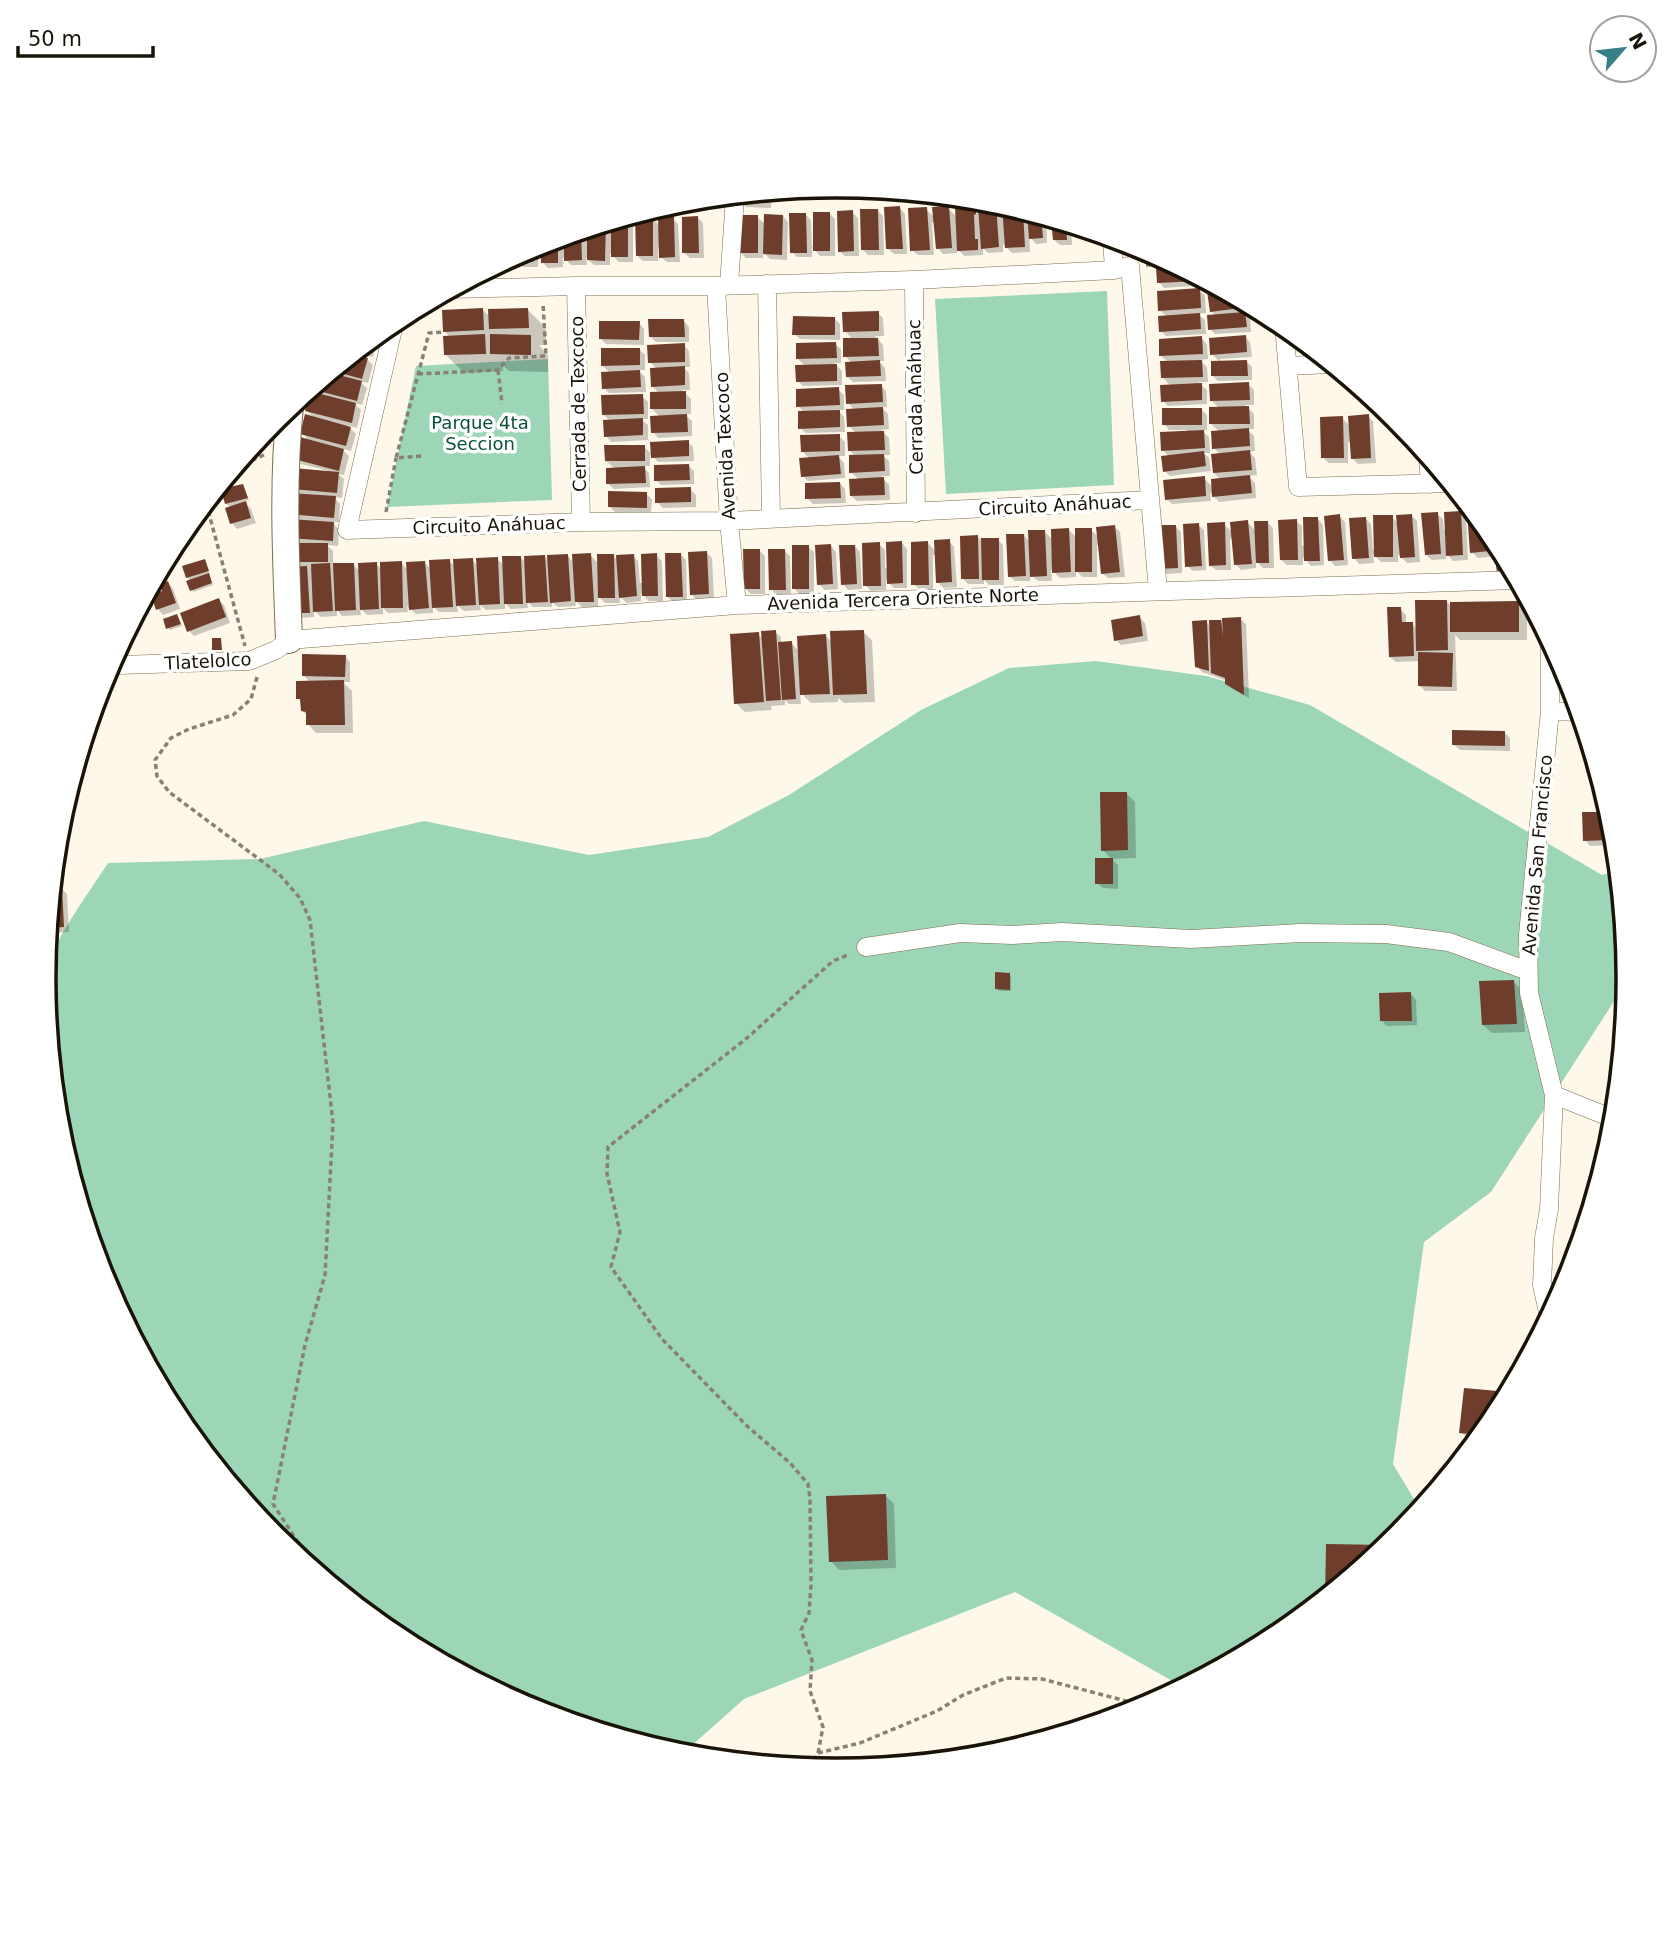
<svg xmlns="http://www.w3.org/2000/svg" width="1672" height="1956" font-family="'DejaVu Sans',sans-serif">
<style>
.green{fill:#9dd6b7}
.shadow{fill:#0003}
.building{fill:#6e3d2c}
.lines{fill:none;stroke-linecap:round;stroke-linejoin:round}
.street-casing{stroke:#7c6e4f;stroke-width:19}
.secondary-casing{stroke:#7c6e4f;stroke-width:28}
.path{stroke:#878174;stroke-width:3.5;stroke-dasharray:5 3.5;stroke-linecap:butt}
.street{stroke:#fff;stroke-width:18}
.secondary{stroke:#fff;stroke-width:26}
.labels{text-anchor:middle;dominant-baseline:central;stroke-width:7;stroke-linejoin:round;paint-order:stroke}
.street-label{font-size:18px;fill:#1a1408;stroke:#fff}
.park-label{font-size:18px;fill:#095235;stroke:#fff}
.rim{fill:none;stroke:#1a1408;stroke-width:3.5}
</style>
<rect width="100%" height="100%" fill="#fef8ea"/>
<path class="green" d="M1107,291L1114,485L946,494L935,299Z
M548,359L552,500L387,507L416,366Z
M1096,661L1206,676L1310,705L1602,875L1618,871L1627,986L1620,992L1491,1192L1424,1242L1393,1464L1420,1509L1396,1538L1276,1637L1183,1687L1015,1592L744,1699L681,1755L532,1710L396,1637L276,1538L177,1418L104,1281L59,1132L44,978C46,951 92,888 108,863L260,859L424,821L589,855L708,837L789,795L921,710L1009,668Z"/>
<path class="shadow" d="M772,192L771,208L746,207L740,201V195Z
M700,199V209H687L685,207V201Z
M664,206V213L644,212Z
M996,206L1005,215L1004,207H1010L1046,218L1047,243L1036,244L1029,236L1030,252L1012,253L1003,244V252L988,253L983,248V255L964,256L957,248V253L943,254L938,248L936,222L932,223L934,255H918L912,250L926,209L935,218L948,208L957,217L975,207L981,212Z
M900,208L905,214L907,254H894L888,249Z
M878,211L883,216L884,255H868L863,250Z
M852,212L858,218L859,256H845L839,251Z
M830,214L835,219V256H820L812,247V257H797L792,252L806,215L811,220L812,246H815Z
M783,216L788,222L787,260L770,259L763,252V258H746L740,252L757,217L766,225Z
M652,218L660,226L673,219L678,224L680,262H667L661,257V247H658V261H643L637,256Z
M698,218L703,223L704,258H690L684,253Z
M620,220H628L633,225V262H619L610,253V265H594L586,258L587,265H571L563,257V267L548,268L542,262V243L585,230L586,236H589V229L607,224L613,230V222Z
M1053,220L1071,225L1072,245H1060L1054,240Z
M1080,228L1113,238V239L1086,241L1081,235Z
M538,245V267H523L515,258V267H500L497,265Z
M1180,268L1205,281V285L1164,288L1159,282Z
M1212,285L1251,306L1252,312L1244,313L1250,319L1251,332L1215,334L1210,329L1216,316L1211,311L1219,291Z
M1199,290L1205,296L1206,313L1198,314L1205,320L1206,334L1166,336L1161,331L1167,317L1160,310Z
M483,310L490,317L528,310L546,328V345H539L548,355V372L509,371L503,365V371L464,373L446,355L450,337L445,332Z
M878,313L883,318L884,336H875L883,345L884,361H879L885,368L886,381L853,382L847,377L852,363L845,356L853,340L845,331Z
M834,318L840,324V340L800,339L794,334Z
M684,321L689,327V342H656L650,336Z
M639,323L644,329V345L606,344L601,339Z
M375,337L377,339L373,357L363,355L373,365L368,383L359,381L367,388L362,405L354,403L361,410L357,428L347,425L356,434L351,451L340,448L349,456L344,475L338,474L344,479L342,498L334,497L340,504L339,522H331L339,529L338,546L327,545L333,551V565H353L360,571L376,564L382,569L401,563L408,570L425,563L432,570L449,561L456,567L472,560L478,566L497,559L504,565L520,557L526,563L545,557L550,562L567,555L574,563L590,555L599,564L613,556L619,561L633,556L638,561L640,583H643L656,555L662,561L663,601H649L641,593V601L627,603L619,596L620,603H605L598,596V607H582L575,600L576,606L558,607L552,602V607H533L527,601L528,608L511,609L505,603V609L486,610L480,605L481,610L464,611L457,605L458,612H439L433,606V613L416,614L407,606L408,612L388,613L383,608V614L367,615L360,608L361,615L342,616L337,610V616L321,617L314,610V617L299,618L290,538L294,489L329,471L301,464L296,458L310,442L302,433L315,419L307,411L319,395L312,388Z
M1245,337L1250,342L1252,357L1220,359V362L1212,354Z
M1201,338L1207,344L1208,359L1200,360L1207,367L1208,382H1198L1207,390V404L1168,406L1163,401L1171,386L1163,378L1168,362L1161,356Z
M835,344L841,349V363H834L842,371V385L803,386L798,381L806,367L798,359Z
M684,345L689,351L690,367H683L689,373L690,390H682L691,399V414H684L692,421V436L658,438L653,432L660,417L652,409L660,394L652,386L657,369L650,362Z
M639,349L645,355V370H638L645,377L646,392L609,393L604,388L610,373L602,365Z
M1247,362L1252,367V380L1218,381L1213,376Z
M1248,384L1254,390V405H1245L1254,414V429H1247L1254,436L1255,451L1249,452L1255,458L1257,475L1248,476L1255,483L1256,498L1219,502L1210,492L1211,501L1172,504L1167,499L1204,478L1213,487L1221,480L1214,473L1221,455L1214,448L1220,432L1211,424L1220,409L1212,401Z
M881,386L886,391L887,407H881L888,414L889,429L881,430L889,438L890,455H883L889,461L890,476H881L889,485L890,500L857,501L851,496L859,480L851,472L856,457L849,450L857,434L849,426L855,410L848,403Z
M838,389L844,395V410H838L844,417L845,432L806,433L800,428L805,413L798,406Z
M642,396L648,402V419H641L648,425V440L611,442L606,436L610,421L603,414Z
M1202,410L1207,415V430H1201L1209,437L1210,453H1204L1209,458L1211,471L1170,476L1165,471L1169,457L1163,450L1187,432V430H1169L1164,424Z
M1368,416L1373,422L1376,463L1358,464L1352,458L1351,442H1348V463H1329L1323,458L1342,418L1350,426Z
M839,436L845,442V456H838L844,463L845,478L808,481L803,476L810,459L802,451Z
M688,442L693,447L694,461L658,462L650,454V466H642L649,473L650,487L614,489L608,484L615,469L606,461L644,446L652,455Z
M689,466L694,471V484L661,485L656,480Z
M840,483L845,489L846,503L813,504L807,498Z
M242,486L249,500L244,501L251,509L256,523L237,529L232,523L231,508L226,503Z
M690,489L696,495V507L663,508L657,502Z
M646,494L652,499L651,512H615L609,506Z
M1461,513L1466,518L1468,560L1453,561L1446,553V559L1432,560L1426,555L1437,514L1443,519L1444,530H1447Z
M1474,513L1493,536V539H1495L1515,576L1504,578L1497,556L1478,558L1472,552Z
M1339,516L1345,522L1348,565L1335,566L1330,560Z
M1412,516L1417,521L1420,562L1407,563L1398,554V562H1381L1373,554L1374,563L1359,564L1354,558L1365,518L1371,524L1373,550H1376L1392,517L1399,524Z
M1318,519L1323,525L1324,565L1311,566L1303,557V565H1287L1281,560L1296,521L1302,526V546H1306Z
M1247,522L1256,531L1268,523L1273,528L1274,568H1263L1256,561V568L1241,570L1235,564L1233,538L1230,539L1231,570H1216L1210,565L1224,524L1232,532Z
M1198,525L1204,530L1206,570L1193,571L1187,566Z
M1175,526L1181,532L1182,573L1165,574L1160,568Z
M1115,527L1120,532L1125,577L1108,578L1102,573L1100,544L1097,545V577H1082L1076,570V577L1060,578L1051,569L1052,581H1038L1030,574V581H1015L1009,576L1024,535L1030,542L1044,531L1053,540L1069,530L1077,538L1091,530L1099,537Z
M977,537L981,540H998L1003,545L1004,585H989L984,580V584H968L963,579Z
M949,541L954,547L957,587L943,588L938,582L936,555H933V589H919L913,584L928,543L936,552Z
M902,543L907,549V588H894L886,580V590L871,591L865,585L879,544L885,550V568H888Z
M831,546L836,552L838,589L825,590L819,584Z
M855,546L860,552L862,589L848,590L843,584Z
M808,547L814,552V594H799L794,588Z
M759,550L765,556V594H751L745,588Z
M784,550L790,556L791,595H776L771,589Z
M707,553L712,558L714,599L697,600L691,594Z
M681,555L686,560L687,602H673L668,597Z
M205,561L213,585L193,592L184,567Z
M168,583L173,589L180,609L163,615L158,609Z
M218,600L224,605L230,623L194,636L189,631Z
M1446,601L1452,607L1518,603L1527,612V640H1460L1455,635L1457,691H1425L1420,686V661L1396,662L1390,657L1400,609L1406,615V624H1412L1417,629Z
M177,616L182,626L170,630L168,628Z
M1139,617L1145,623L1148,641L1121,645L1116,640Z
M1240,619L1246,624L1249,698L1233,689L1227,681L1202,672L1197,666L1206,622L1211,627V621Z
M775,632L781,637V643H791L799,651L826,636L832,642L863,632L872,640L875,702L844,703L838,698V702L811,703L800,692L801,704H789L785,700V705L771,706L772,710L745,712L736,703L758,634L764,640Z
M345,656L350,662V682H343L352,691L353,733H316L308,724L307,716L303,711L302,702L298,698L310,682L304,676Z
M1505,733L1510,738V751L1460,750L1454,745Z
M1126,793L1135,802L1136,858L1112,859L1118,865V889L1103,888L1097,883L1112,860L1103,850Z
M1608,813L1613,824L1614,845L1590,846L1585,840Z
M52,889H62L67,894L69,932L48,933Z
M1009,974L1011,977V991H999L997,989Z
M1513,981L1522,990L1525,1032L1492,1033L1483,1025Z
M1411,994L1416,1000L1417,1025L1387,1026L1382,1021Z
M1495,1418L1475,1442L1470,1441L1461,1432Z
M885,1495L894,1504L896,1568L839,1570L831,1561Z
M1328,1546L1385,1547L1327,1595Z"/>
<path class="building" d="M767,193V203L738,202L739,195Z
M698,199V208H683V201Z
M996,204L999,247L981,249L978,205Z
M976,205V214L974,215L975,239H978V250L957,251L955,206Z
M1002,205L1023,211L1025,247L1005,248Z
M900,206L903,249H886L884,207Z
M949,206L952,248L936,249L932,207Z
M927,207L930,250L910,251L908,208Z
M860,209H878L879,250H861Z
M853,210L854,251L838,252L837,211Z
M813,212H830V251H813Z
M1027,212L1041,216L1043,238L1029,239Z
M789,213H806L807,253H790Z
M764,214L783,215L782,255L763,254Z
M738,215H758V253H739Z
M635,216H653V256H636Z
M698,216L699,253H682V217Z
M658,217H674L675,257L659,258Z
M628,218V257H611V222Z
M1051,219L1066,224L1067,240H1053Z
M606,224L605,261L587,260V230Z
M1079,228L1101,234V235L1079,236Z
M581,231L582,260L564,261V237Z
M558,238V263H541V244Z
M533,246V262H516V255Z
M1177,266L1200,279V281L1157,283L1156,267Z
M1200,288L1201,308L1158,311L1157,291Z
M1220,289L1247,304L1248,307L1210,312L1207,291Z
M483,308L484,330L443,332L442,310Z
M528,308L529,328L489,329L488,309Z
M879,311V331L843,332L842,312Z
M1245,312L1247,327L1208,330L1207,315Z
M1200,313L1201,329L1159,332L1158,316Z
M793,316L835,317V335H792Z
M648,319H684L685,337H649Z
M599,321H640L639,340L599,339Z
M485,334L486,354L444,355L443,336Z
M490,334L531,335V355L490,354Z
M1246,335L1247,352L1210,355L1209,338Z
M1202,336L1203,354L1159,356V339Z
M843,338H878L879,356L843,357Z
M371,340L367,353L358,351L361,348Z
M836,342L837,358L796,359V343Z
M685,343V362L648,363L647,345Z
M601,348H640V365L601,366Z
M354,354L368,358L362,379L333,371Z
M880,360L881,376L846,377L845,362Z
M1202,360L1203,377L1161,378L1160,361Z
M1247,360L1248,376H1211V361Z
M837,364V381L796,382L795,365Z
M685,366V385L651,387L650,368Z
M640,370L641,387L602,389L601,372Z
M331,373L362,381L357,401L311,389Z
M1249,382L1250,400L1210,401L1209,384Z
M1202,383V400L1161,402L1160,385Z
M882,384L883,402L846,404L845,385Z
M839,387L840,405L796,407V389Z
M309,391L356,403L352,423L305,411Z
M686,391V409H650V392Z
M643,394L644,414L602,415L601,395Z
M1249,406L1250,424H1209V407Z
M883,407L884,425L847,427L846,409Z
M1162,408H1202V425H1162Z
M840,410V427L798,429V411Z
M305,414L351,427L346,446L300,434Z
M687,414L688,432L651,433L650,416Z
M1369,414L1371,458L1351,459L1348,416Z
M1343,416L1344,458H1321L1320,417Z
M643,418V435L604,437L603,420Z
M1249,428L1250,446L1212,449L1211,431Z
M1204,430L1205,448L1161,451L1160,432Z
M884,431L885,450L848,451L847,432Z
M840,434V451L801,452L800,435Z
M300,437L344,449L339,471L294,459Z
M689,440V456L651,458L650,442Z
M604,445H645V461H605Z
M1250,450L1252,470L1213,473L1211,454Z
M1204,451L1206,466L1163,472L1161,456Z
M884,454L885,471L849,473V455Z
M839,455L841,474L801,477L799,458Z
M689,464L690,480L654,481V465Z
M645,466L646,483L606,484V468Z
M293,468L339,472L337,493L292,489Z
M1250,475L1252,493L1212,497L1211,479Z
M1205,476L1206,496L1165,500L1163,480Z
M884,477L885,495L850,496L849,479Z
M840,482L841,498L805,499V483Z
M243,484L248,498L225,504L221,489Z
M691,487V502L655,503V488Z
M608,491L647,492V508L608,507Z
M289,493L336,496L334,518L288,514Z
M246,501L251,518L230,524L225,508Z
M1461,511L1463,555L1446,556L1444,512Z
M1473,511L1488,530L1490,551L1470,553L1467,512Z
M1438,512L1441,554L1425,555L1421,513Z
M1340,514L1344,560L1328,561L1324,516Z
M1412,514L1415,557L1400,558L1396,515Z
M1373,515H1393V557H1374Z
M1303,517H1318L1320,561H1304Z
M1366,517L1369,558L1352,559L1349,518Z
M289,519L334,522L333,541L288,538Z
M1297,519L1298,560H1280L1278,520Z
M1248,520L1252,564L1234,565L1230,522Z
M1254,521H1268L1269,563H1256Z
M1225,522L1226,565L1209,566L1207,523Z
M1199,523L1202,566L1185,567L1183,524Z
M1115,525L1120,572L1101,574L1096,527Z
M1156,525H1176L1178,568L1158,569Z
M1069,528L1071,572L1052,573L1051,529Z
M1075,528H1092V572H1075Z
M1028,530H1045L1047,576L1030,577Z
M1006,534H1024L1026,576L1008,577Z
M978,535L979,579H961L960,536Z
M1492,535L1495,538L1513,571L1497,573Z
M981,538H999V580H982Z
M950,539L952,582L936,583L934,540Z
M902,541L903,583L887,584L886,542Z
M928,541L929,585H911V542Z
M880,542L881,586H863L862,543Z
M289,543H328V562H289Z
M831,544L833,584L817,585L815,545Z
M792,545H809V589H792Z
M839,545H855L857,584L841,585Z
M743,549H760V589H744Z
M768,549H785L786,590H769Z
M707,551L709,594L690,595L688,552Z
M591,553L594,602H575L572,554Z
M657,553L658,596H642L641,554Z
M665,553H681L683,597H666Z
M568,554L571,601L550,603L547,555Z
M597,554H614L615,598H598Z
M634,554L637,596L619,598L616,555Z
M545,555L548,602L526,603L524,556Z
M502,556H521L523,604H504Z
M498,557L500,604L479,605L476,558Z
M473,558L476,605L456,606L453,559Z
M205,559L209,571L186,578L182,566Z
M450,559L453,607L432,608L429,560Z
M402,561L403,608H381L380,562Z
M425,561L429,608L409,610L406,562Z
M377,562L379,609L360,610L358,563Z
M330,563L333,611L313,612L311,564Z
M333,563H354L356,610L335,611Z
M307,566L310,613H292L289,567Z
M209,573L212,583L190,591L186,581Z
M168,581L176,603L156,610L151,595L162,591L160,584Z
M219,598L226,617L187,632L180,613Z
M1415,600H1447L1448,650L1416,651Z
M1519,601V632H1450V602Z
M1387,607H1401L1402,622H1413L1414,656L1389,657Z
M177,614L181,624L166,629L163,619Z
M1140,615L1143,636L1114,641L1111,620Z
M1241,617L1244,695L1225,684V678L1211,673L1209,620H1221L1223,637L1222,618Z
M1207,620L1209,671L1195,667L1192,621Z
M776,630L781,700L766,701L761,631Z
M864,630L867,694L833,695L830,631Z
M759,632L764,702L734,704L730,634Z
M826,634L830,694L800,695L797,636Z
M212,638H221L222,650H212Z
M792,641L796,699L782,700L778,642Z
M1418,652L1453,653L1452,687L1418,686Z
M302,654L346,655L345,677L302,676Z
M344,680L345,725H306V712L301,711L300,699H296V681Z
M1452,730L1505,731V746L1452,745Z
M1591,751L1600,780H1591Z
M1100,792H1127L1128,850L1101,851Z
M1582,812H1609L1610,840L1583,841Z
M1095,858H1113V884H1095Z
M62,887L64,927L49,928L53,888Z
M995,972L1010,973V990L995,989Z
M1514,980L1517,1024L1482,1025L1479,981Z
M1411,992L1412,1021H1380L1379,993Z
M1464,1388L1509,1392L1495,1418L1481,1435L1459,1433Z
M886,1494L888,1560L829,1562L826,1496Z
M1326,1544L1387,1545L1325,1596Z"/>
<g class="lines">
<g class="street-casing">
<path id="street" d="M1112,238L1114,270
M914,280L916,513
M767,284L771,518
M729,285L735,196
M576,286L581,522
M716,286L729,521L737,605
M452,289L576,286H716L914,280L1114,270L1130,266L1158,591
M395,320L347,530L581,522L729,521L1149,500
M1284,326L1298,487L1450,483
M1288,366L1330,364
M1428,456L1430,484
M110,663L118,665L249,661L276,650L289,640L737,605L1517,580
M1550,711L1579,712
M866,947L960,933L1013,935L1062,932L1191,939L1300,933L1386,934L1449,942L1528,971
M1554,1095L1614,1119
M1549,1317L1542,1285L1544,1238L1549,1209L1554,1095L1529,993L1528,935L1550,711V640"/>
</g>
<g class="secondary-casing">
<path id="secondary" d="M289,640C286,561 282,484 290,406"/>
</g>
<path class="path" d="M1146,265L1172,264
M498,370L502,404
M418,374L498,370L509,358L546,356L543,303
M421,456L396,458L429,333L443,332
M236,467L264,455
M206,503L245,646
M386,512L396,458
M257,677L251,699L233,715L189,729L171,738L155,760L157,776L169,792L279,874L300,898L310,920L333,1123L325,1275L305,1345L273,1504L318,1573
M818,1753L823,1727L810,1691L812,1660L801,1630L809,1613L811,1585L810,1498L808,1484L790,1463L747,1426L662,1339L611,1267L620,1232L607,1174L608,1147L747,1038L833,961L850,954
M810,1768L818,1753L860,1743L937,1711L963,1695L1006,1678L1042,1679L1130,1702L1135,1711"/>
<use href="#street" class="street"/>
<use href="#secondary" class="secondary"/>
</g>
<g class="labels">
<g class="street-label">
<text transform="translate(915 397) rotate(-91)">Cerrada Anáhuac</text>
<text transform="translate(578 404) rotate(-91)">Cerrada de Texcoco</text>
<text transform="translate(725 446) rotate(-93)">Avenida Texcoco</text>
<text transform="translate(1055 505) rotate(-3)">Circuito Anáhuac</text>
<text transform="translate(489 525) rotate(-2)">Circuito Anáhuac</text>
<text transform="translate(903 599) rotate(-2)">Avenida Tercera Oriente Norte</text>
<text transform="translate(208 661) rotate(-3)">Tlatelolco</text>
<text transform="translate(1537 855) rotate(-85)">Avenida San Francisco</text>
</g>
<g class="park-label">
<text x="480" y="422">Parque 4ta<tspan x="480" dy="21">Seccion</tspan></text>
</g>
</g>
<path d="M0 0H1672V1956H0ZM56 978a780 780 0 1 1 1560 0a780 780 0 1 1-1560 0Z" fill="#fff" fill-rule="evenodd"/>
<path class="rim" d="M56 978a780 780 0 1 1 1560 0a780 780 0 1 1-1560 0Z"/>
<g transform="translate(1623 49) rotate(62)"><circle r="33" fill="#ffffff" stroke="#a3a19c" stroke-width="2"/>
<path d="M0-5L12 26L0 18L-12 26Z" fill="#388088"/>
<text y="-10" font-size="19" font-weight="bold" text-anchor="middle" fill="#1a1408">N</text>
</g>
<path d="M18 46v10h135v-10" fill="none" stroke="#1a1408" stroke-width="3.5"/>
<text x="28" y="46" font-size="21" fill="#1a1408" stroke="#ffffff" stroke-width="5" paint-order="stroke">50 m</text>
</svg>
